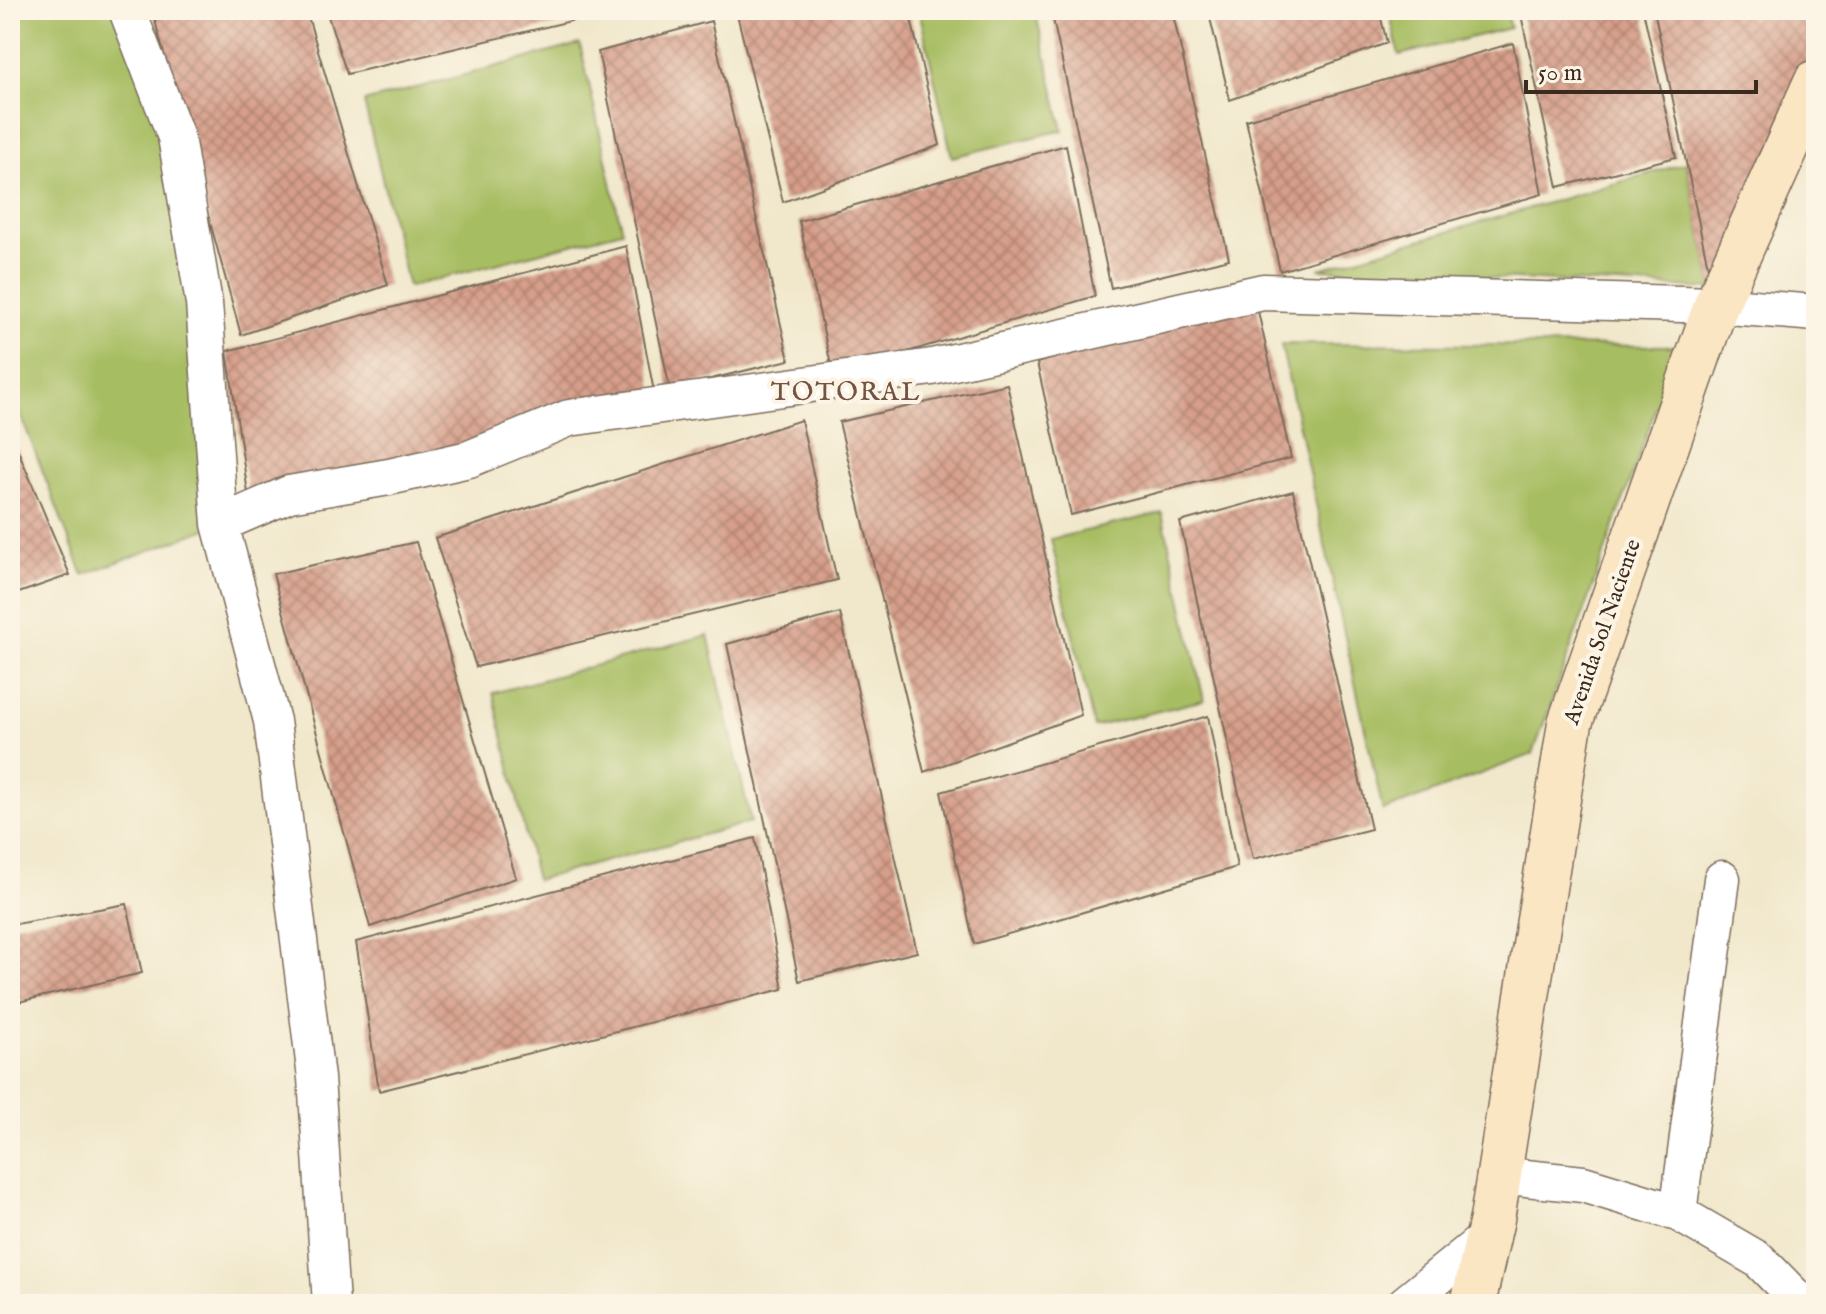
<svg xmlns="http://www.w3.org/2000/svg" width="1826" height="1314" font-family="'IM FELL English',serif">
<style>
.park{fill:#a7bd62;stroke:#717440;stroke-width:2}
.building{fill:url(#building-cross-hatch)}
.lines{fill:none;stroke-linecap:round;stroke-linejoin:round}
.street-casing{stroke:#7b6c5b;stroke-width:39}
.secondary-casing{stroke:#7b6c5b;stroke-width:47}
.street{stroke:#fff;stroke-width:36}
.secondary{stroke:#fbe6c4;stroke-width:44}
.labels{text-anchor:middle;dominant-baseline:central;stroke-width:8;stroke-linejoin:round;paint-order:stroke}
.street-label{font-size:22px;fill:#3b2a1e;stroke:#fcf5e5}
.quarter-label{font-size:26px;letter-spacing:2px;fill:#725344;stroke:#fcf5e5}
</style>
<defs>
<pattern id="building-cross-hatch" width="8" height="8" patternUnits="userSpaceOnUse" patternTransform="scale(2)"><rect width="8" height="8" fill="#d79f8b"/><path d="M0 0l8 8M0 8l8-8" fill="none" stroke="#b08271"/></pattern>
</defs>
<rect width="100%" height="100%" fill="#fcf5e5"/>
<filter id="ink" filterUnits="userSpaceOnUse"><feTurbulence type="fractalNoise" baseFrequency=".0125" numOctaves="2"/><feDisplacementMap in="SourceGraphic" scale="16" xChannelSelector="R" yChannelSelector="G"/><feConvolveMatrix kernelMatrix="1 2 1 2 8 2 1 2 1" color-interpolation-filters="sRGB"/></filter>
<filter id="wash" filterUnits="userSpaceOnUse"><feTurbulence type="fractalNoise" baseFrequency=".006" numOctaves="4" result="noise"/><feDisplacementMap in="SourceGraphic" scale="32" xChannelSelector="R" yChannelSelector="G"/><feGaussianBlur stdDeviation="1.8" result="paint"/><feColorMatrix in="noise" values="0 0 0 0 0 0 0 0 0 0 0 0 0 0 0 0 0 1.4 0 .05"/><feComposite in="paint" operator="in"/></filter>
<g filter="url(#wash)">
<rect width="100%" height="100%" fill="#f1e8cc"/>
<path class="park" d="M10,10H126L176,137L220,524L83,575L10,387Z
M919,10H1035L1063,130L952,157Z
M1389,10H1506L1510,28L1399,55Z
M580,44L622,231L408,287L364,102Z
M1686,163L1713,289L1319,269Z
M1281,344L1678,346L1533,754L1383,811Z
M1162,513L1204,700L1094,727L1051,539Z
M708,635L751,822L536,880L493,693Z"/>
<g id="blocks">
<path class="building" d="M152,10H306L388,285L241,335Z
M326,10H613V11L347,74Z
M736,10H909L940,145L783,202Z
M1051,10H1172L1229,259L1111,288Z
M1208,10H1379L1387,43L1230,100Z
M1520,10H1643L1676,157L1558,187Z
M1654,10H1816V82L1716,305Z
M711,21L789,360L670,389L598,52Z
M1513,43L1542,194L1280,271L1246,120Z
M1066,145L1095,296L833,374L799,221Z
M626,246L655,397L249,500L227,351Z
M1255,298L1291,458L1071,515L1037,363Z
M1007,384L1081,715L924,772L839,422Z
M801,420L837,580L476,667L435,538Z
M10,431L70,575L10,596Z
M1293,491L1371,829L1253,859L1180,522Z
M416,542L516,878L370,927L273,574Z
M840,613L917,952L799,981L727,644Z
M1208,716L1237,867L974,944L941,792Z
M755,838L783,989L379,1091L356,942Z
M127,904L142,973L10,1004V925Z"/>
</g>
</g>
<g filter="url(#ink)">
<use href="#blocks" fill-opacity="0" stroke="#7b6c5b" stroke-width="2"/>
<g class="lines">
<g class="street-casing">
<path id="street" d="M127,10L176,137L204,303L220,524L272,721L316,1078L331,1304
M220,524L289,494L389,477L469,459L569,418L932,367L1263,292L1716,305L1816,313
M1498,1175L1583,1184L1678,1213L1759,1260L1802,1304
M1678,1213L1722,879
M1405,1304L1487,1237"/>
</g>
<g class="secondary-casing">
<path id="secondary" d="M1473,1304L1492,1219L1570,723L1716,305L1816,82"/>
</g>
<use href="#street" class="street"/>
<use href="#secondary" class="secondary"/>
</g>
</g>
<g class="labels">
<g class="street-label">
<text transform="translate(1603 632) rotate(-71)">Avenida Sol Naciente</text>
</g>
<g class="quarter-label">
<text x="846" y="392">TOTORAL</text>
</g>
</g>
<rect width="1826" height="1314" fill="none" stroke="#fcf5e5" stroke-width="40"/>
<path d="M1526 80v12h230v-12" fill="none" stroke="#3b2a1e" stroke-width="4"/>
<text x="1538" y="80" font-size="24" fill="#3b2a1e" stroke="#fcf5e5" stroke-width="6" paint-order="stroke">50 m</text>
</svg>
